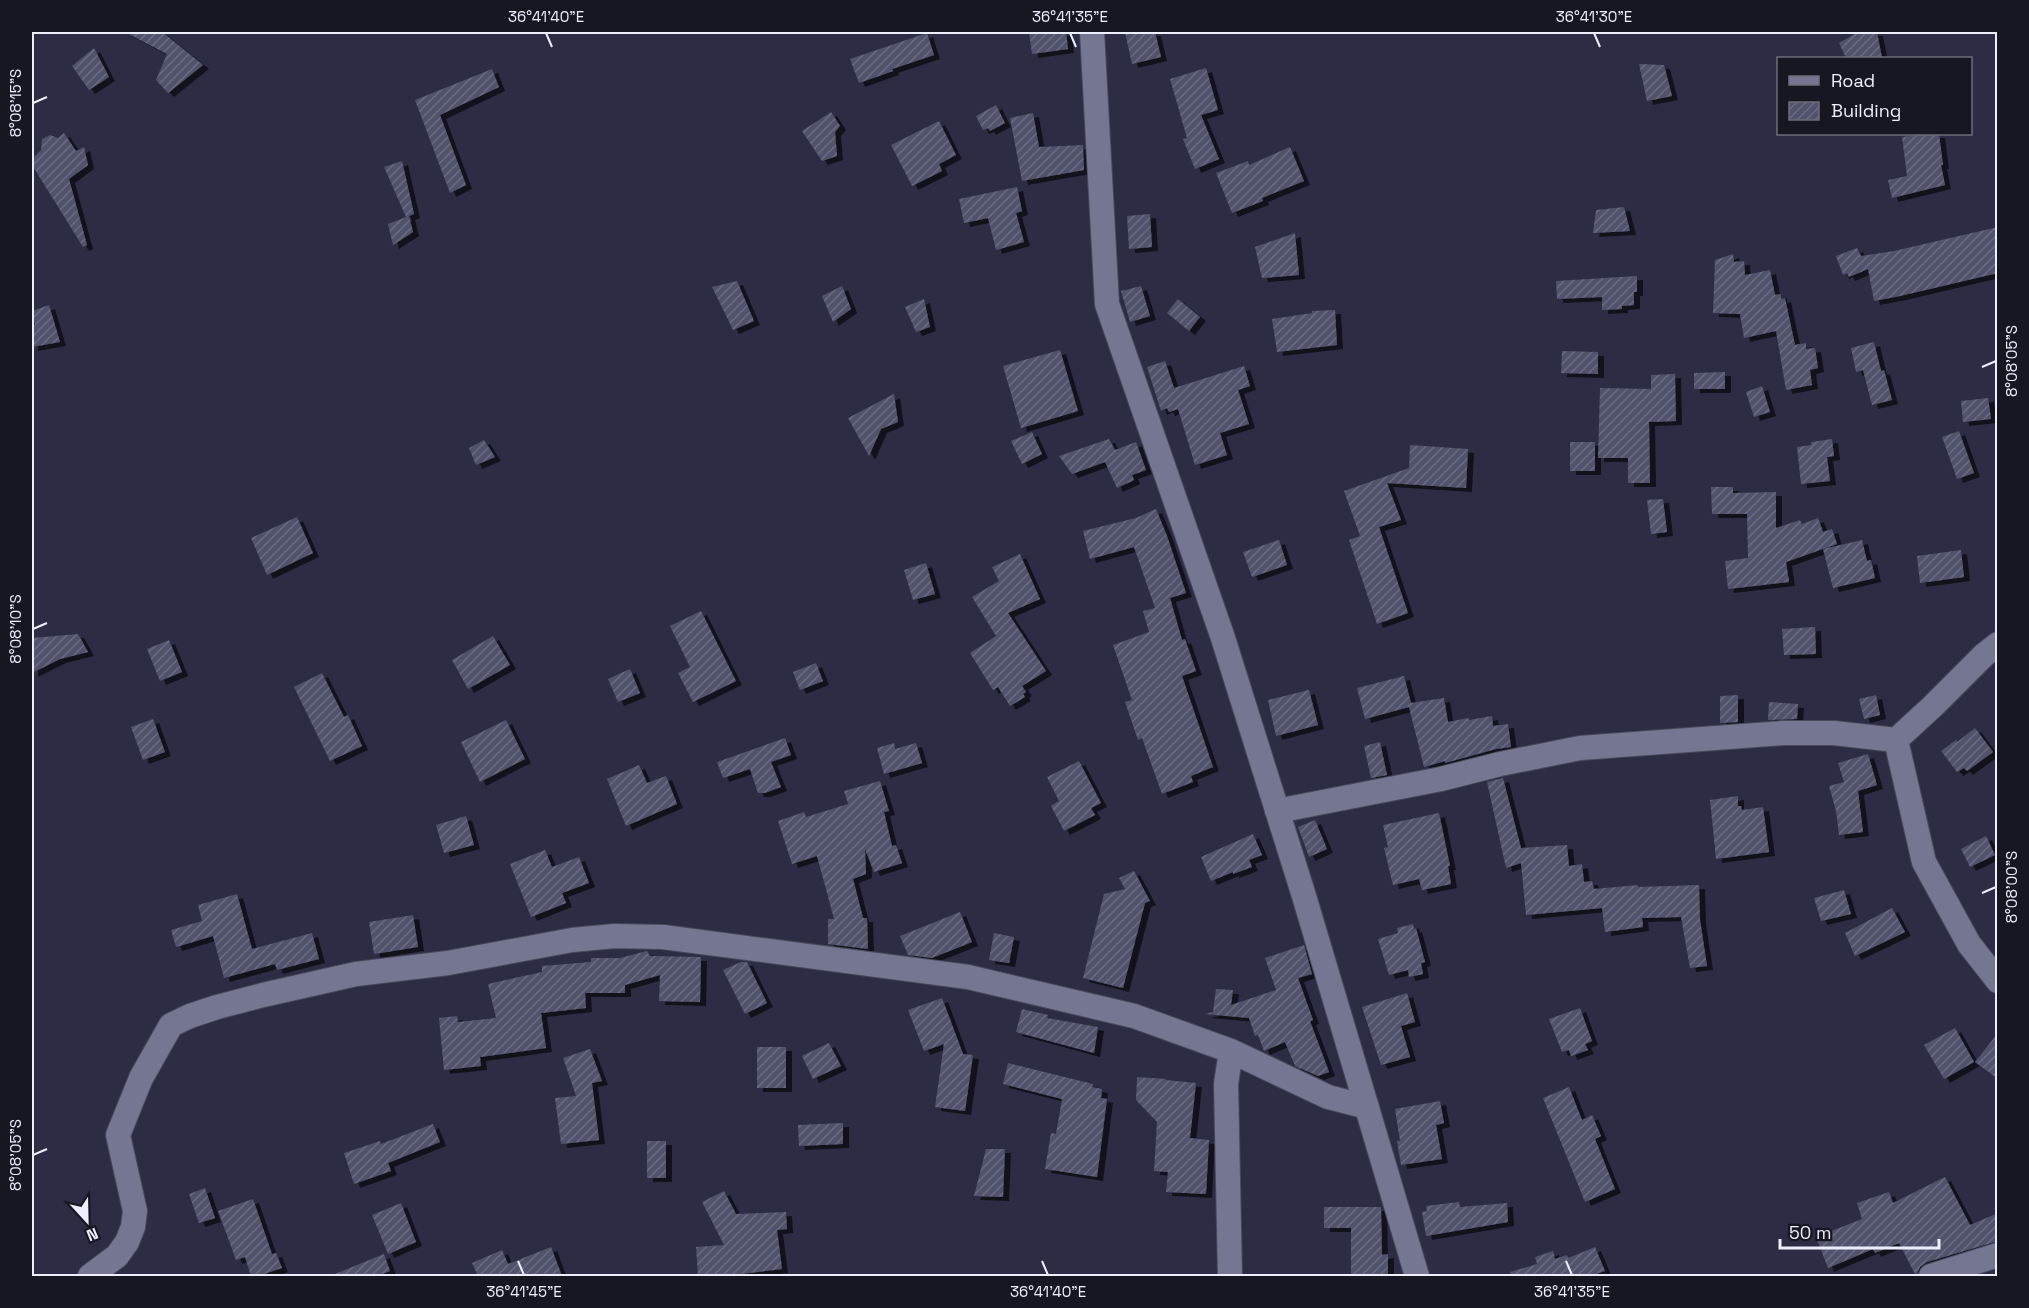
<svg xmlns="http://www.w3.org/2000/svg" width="2029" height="1308" font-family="'Space Grotesk',sans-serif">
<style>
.building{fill:url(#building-hatch);filter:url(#shadow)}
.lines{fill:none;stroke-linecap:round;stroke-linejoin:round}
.minor-casing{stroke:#49495d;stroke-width:26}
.minor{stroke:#757792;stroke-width:24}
.ticks{fill:none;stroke:#edeefe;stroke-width:2}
.neatline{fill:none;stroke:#edeefe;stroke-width:2}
.ticks-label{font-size:15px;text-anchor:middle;fill:#edeefe}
</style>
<defs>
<pattern id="building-hatch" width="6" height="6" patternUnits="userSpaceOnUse" patternTransform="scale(1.5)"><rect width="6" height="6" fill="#51526c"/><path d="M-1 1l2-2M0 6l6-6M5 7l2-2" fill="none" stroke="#6a6b82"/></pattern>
<filter id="shadow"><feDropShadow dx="6" dy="4" stdDeviation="0" flood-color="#0009"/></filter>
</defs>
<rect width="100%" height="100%" fill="#2c2d44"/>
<path class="building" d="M125,32H162L203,65L168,93L156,80L167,54Z
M1029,32H1066L1068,49L1032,54Z
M1125,32H1155L1161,57L1132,64Z
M1858,32H1877L1882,58H1846L1839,43Z
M927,33L934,55L892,69L893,71L859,83L850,59Z
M94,48L109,77L89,90L72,66Z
M1639,64L1664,65L1672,96L1647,101Z
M1206,68L1218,110L1201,115L1219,159L1195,169L1183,139L1187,138L1170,79Z
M492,69L499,87L440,115L466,185L450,193L415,100Z
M996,105L1005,123L990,131L988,128L983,130L976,116Z
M831,112L840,126L835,132L837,156L822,161L802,131Z
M1033,113L1039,147L1083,145L1084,170L1022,181L1010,118Z
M939,121L956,155L939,164L942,171L912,186L891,145Z
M64,133L76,151L84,147L88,165L69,179L87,245L83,247L32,165V159L41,150L42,139L50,135L58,138Z
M1929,134H1939L1943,165H1941L1945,185L1892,198L1888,180L1907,176L1902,137Z
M1290,147L1304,181L1262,198L1263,201L1232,213L1216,173L1248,161L1249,165Z
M402,161L414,214L409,216L413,232L393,245L388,224L406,217L384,167Z
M1017,187L1022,211L1016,213L1024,242L996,250L988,218L964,223L959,199Z
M1624,207L1630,231L1593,233L1596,210Z
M1150,214L1152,247L1129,249L1127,216Z
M1998,227V273L1900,296L1874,301L1868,269L1849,277L1847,273L1843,275L1836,256L1857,248L1861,256L1894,251Z
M1295,233L1299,275L1262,278L1255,247Z
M1733,254L1734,262L1744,261L1745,275L1770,270L1775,295L1781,294V299L1785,298L1795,345L1806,343V349L1815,348L1818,368L1810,370L1812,385L1786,390L1776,331L1744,338L1740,314L1713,313L1715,260Z
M1637,276V292H1634V305L1622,306V309L1602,310V297L1557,299L1556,281Z
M737,281L754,321L733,330L712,287Z
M842,286L851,309L833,322L822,296Z
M1141,286L1150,316L1130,322L1121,291Z
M924,299L930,327L916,332L905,307Z
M1178,299L1200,317L1189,331L1167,313Z
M49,305L60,342L32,347V327L35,325L32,311Z
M1335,310L1337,345L1277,352L1272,319L1312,313V311Z
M1874,342L1881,371L1884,370L1892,400L1872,405L1863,370L1856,372L1851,348Z
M1060,350L1078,411L1021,428L1003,366Z
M1562,351L1598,352V374L1561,373Z
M1165,361L1174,388L1244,366L1250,386L1238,390L1249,424L1220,433L1227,455L1195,465L1178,409L1169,412L1167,408L1161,411L1147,367Z
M1725,372V389H1694V373Z
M1675,374L1676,421L1649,422L1650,483H1628V458H1598L1600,388L1651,389V375Z
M1762,386L1770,412L1754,417L1746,392Z
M894,394L898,422L881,429L869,456L848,418Z
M1988,398L1991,419L1963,422L1961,401Z
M1959,431L1974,473L1957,479L1942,437Z
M1032,432L1042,454L1022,464L1011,441Z
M1109,439L1115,450L1136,442L1146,470L1132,475L1134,480L1117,488L1105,462L1072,474L1059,456Z
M1832,439L1834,456L1827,457L1830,481L1801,484L1797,447L1811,445V442Z
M484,440L495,457L476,465L469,448Z
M1570,442H1595V471H1570Z
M1410,445L1468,449L1466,488L1387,483L1401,520L1379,527L1408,613L1377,624L1349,540L1360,536L1344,491L1409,468Z
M1711,487H1733V493L1776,492V528L1800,520L1802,524L1818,518L1823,532L1832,529L1837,544L1786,562L1789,582L1728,589L1725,561L1748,558L1747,514H1712Z
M1663,499L1667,532L1651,534L1647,500Z
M1156,509L1167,536L1186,593L1170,598L1182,640L1185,639L1196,671L1182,676L1213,767L1191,776L1193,782L1162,794L1142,738L1138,740L1125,702L1132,700L1113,645L1149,632L1143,611L1155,608L1134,547L1090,559L1083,531L1136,518Z
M297,517L313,553L267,575L251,538Z
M1279,540L1287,565L1252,577L1243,552Z
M1862,540L1867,561L1871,560L1875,578L1833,588L1823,549Z
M1961,550L1964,577L1920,583L1917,556Z
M1020,554L1040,599L1008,613L1046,671L1022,686L1026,692L1023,694L1025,697L1010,706L998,687L993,690L970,653L996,636L972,597L999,581L992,567Z
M926,563L935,594L913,600L904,570Z
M701,611L736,681L693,702L678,673L690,667L670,626Z
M1815,627L1816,654L1784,655L1782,629Z
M78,634L88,652L60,659L32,673V638Z
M493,636L510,665L468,689L452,660Z
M169,640L182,672L160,681L147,649Z
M816,663L823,681L800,690L793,672Z
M630,669L640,693L618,702L608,679Z
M322,673L344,717L348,715L362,746L330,761L294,687Z
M1404,676L1411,703L1444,698L1448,722L1468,718L1469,720L1492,716L1493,726L1508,724L1511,747L1496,749L1445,763V761L1424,767L1409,707L1365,719L1357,688Z
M1309,690L1318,725L1276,736L1268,700Z
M1738,695V722L1720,723V696Z
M1876,695L1880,715L1864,719L1859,699Z
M1769,702L1798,704L1797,719L1768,720Z
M153,719L165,752L143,760L131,727Z
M506,720L525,759L480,782L461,742Z
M1975,728L1993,752L1967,771L1964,768L1957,772L1941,751L1956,740L1957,742Z
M785,738L791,755L771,762L781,787L765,793H758L750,769L723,778L717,762Z
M1380,742L1387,775L1371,778L1364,746Z
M894,743L895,749L916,743L922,763L884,774L877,748Z
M1868,754L1877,785L1858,791L1863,832L1839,835L1836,811L1829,786L1844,782L1838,763Z
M1079,761L1101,803L1091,808L1095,815L1064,831L1051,806L1059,801L1047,777Z
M639,765L647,783L666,776L677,804L626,826L607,779Z
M1503,778L1521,848L1567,845L1569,866L1582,864L1584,882L1592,881L1594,889L1638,885V887L1699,885L1700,920L1707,966L1690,968L1681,917L1642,918L1643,927L1605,932L1602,908L1526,915L1521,863L1506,868L1487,782Z
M880,781L889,811L884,812L892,846L896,845L902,863L874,872L865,849L866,874L853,879L863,918H867L868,949L828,944V919H834L817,856L792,864L778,821L804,812L806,817L848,804L844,791Z
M1738,796V806H1741L1742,810L1763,807L1769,852L1716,859L1710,800Z
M1439,813L1450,866H1448L1451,884L1422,890L1419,879L1393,885L1384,848L1388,847L1383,825Z
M466,816L474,845L444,853L436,825Z
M1315,820L1327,849L1309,857L1298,827Z
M1253,834L1262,855L1249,860L1252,867L1233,874V872L1211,881L1201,857Z
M1986,836L1995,855L1970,867L1961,849Z
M545,850L552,867L579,857L589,883L562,893L566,903L531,917L510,864Z
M1134,871L1150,901L1145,903L1123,988L1083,978L1104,894L1125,889L1119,878Z
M1844,890L1851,914L1821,921L1814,898Z
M237,894L252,949L312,933L319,959L277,970L275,964L224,978L213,936L176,947L171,930L202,921L198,905Z
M1892,908L1905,932L1855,956L1845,933Z
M960,912L972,942L932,958L908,955L900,936Z
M413,915L418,947L374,954L369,922Z
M1413,924L1414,929L1416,928L1425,962L1421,963L1423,974L1409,977L1408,970L1389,975L1378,939L1398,933L1397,928Z
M994,933L1014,937L1009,963L989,960Z
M1304,945L1312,974L1298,978L1313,1020L1310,1021L1329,1072L1318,1076L1295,1066L1285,1042L1264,1051L1258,1035L1255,1036L1249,1018L1205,1014L1213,1012L1216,989L1233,990L1231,1005L1276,990L1265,958Z
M647,951L650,956L701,957L700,1002L659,1001L660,975L625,985V993H585L586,1008L541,1013L546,1048L480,1057L481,1066L444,1070L439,1018L457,1016L458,1022L496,1018L488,984L542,972V966L591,962V958H620Z
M741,962H747L767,1003L745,1014L723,970Z
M1407,993L1415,1022L1401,1026L1410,1057L1381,1065L1362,1007Z
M942,998L963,1054L973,1055L965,1111L935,1107L944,1044L924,1051L908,1010Z
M1580,1008L1592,1041L1585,1044L1588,1050L1571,1056L1569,1050L1562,1052L1549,1019Z
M1022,1009L1048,1015L1047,1018L1098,1027L1094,1053L1016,1032Z
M1955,1028L1974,1062L1944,1079L1924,1045Z
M1998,1033V1079L1975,1062Z
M829,1043L841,1066L813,1079L802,1056Z
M757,1047H786V1088H757Z
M590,1049L602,1081L592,1083L599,1140L561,1144L555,1098L576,1096L563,1058Z
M1008,1063L1093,1084L1092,1087L1102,1089L1101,1098L1107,1099L1097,1177L1045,1169L1051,1133L1056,1134L1062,1099L1003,1084Z
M1137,1077L1166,1079V1080L1196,1083L1190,1138L1209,1140L1206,1194L1166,1192L1168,1172L1154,1171L1157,1122L1136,1100Z
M1569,1087L1582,1120L1592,1115L1601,1136L1595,1139L1615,1189L1585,1202L1543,1098Z
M1440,1101L1444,1123L1436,1125L1442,1159L1401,1165L1397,1141H1400L1395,1109Z
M843,1123V1144L799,1146L798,1125Z
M433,1124L440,1142L388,1163L391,1171L354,1184L344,1153L380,1141L381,1144Z
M647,1141H666V1178H647Z
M986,1149H1005L1003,1197L974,1196Z
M1945,1177L1970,1225L1998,1213V1241L1927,1262L1920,1267L1916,1276L1899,1243L1875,1253L1873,1249L1828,1268L1816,1237L1862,1219L1857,1203L1889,1192L1893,1203Z
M205,1188L215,1218L199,1223L189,1194Z
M724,1191L736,1214L786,1212L787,1229L777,1230L782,1269L741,1274L742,1276H698L696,1247L724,1245L702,1202Z
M253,1199L272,1254L276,1253L282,1268L258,1276H251L245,1257L236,1260L218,1211Z
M1459,1202L1460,1207L1507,1203L1508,1222L1426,1236L1422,1212L1427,1211L1426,1206Z
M401,1203L416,1242L388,1254L372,1215Z
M1324,1207H1381L1382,1255L1388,1254V1275L1351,1276V1228H1324Z
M551,1247L562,1276H478L472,1263L502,1250L508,1264Z
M1595,1247L1605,1271L1590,1276H1511L1510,1272L1537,1264L1535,1257L1553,1251L1555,1259L1567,1255L1568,1258Z
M384,1254L390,1271L377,1276H330Z"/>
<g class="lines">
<g class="minor-casing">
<path id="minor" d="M1092,32L1107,304L1223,638L1304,896L1417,1276
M1896,740L1924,862L1969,944L1998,981
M1277,811L1441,779L1500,764L1580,748L1783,733H1834L1896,740L1933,706L1984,655L1998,644
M90,1276L117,1256L127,1242L133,1227L135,1211L118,1135L141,1078L171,1025L190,1016L217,1007L263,995L356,974L448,963L572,940L615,936L663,937L968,977L1134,1016L1231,1051L1328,1097L1367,1107
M1230,1276L1226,1084L1231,1051
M1931,1276L1998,1255"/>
</g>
<use href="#minor" class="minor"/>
</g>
<path class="ticks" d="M546,33L552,47M1070,33L1076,47M1594,33L1600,47M33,103L47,97M1982,367L1996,361M33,629L47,623M1982,893L1996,887M33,1155L47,1149M518,1261L524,1275M1042,1261L1048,1275M1566,1261L1572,1275"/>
<rect width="2029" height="1308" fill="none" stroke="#161721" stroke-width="66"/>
<rect x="1777" y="57" width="195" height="78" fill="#161721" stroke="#6c6d79" stroke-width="1.5"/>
<rect x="1789" y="76" width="30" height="9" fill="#757792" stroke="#6c6d79" stroke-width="1.5"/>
<text x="1831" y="87" font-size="18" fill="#edeefe">Road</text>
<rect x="1789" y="102" width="30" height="18" fill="url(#building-hatch)" stroke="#6c6d79" stroke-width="1.5"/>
<text x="1831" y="117" font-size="18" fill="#edeefe">Building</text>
<g transform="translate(87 1221) rotate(158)" stroke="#161721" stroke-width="4.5" paint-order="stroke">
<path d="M0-4.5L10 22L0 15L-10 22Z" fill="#edeefe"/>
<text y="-9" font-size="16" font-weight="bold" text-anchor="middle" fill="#edeefe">N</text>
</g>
<path d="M1780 1239v9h159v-9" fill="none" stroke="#edeefe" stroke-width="3"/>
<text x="1789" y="1239" font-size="18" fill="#edeefe" stroke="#161721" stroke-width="4.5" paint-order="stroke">50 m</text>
<rect x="33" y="33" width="1963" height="1242" class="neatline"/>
<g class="ticks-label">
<text x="546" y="22">36°41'40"E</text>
<text x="1070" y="22">36°41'35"E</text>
<text x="1594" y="22">36°41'30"E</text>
<text transform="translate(16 103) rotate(-90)" y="5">8°08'15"S</text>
<text transform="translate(2012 361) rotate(-90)" y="5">8°08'05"S</text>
<text transform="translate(16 629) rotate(-90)" y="5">8°08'10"S</text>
<text transform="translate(2012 887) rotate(-90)" y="5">8°08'00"S</text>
<text transform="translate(16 1155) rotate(-90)" y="5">8°08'05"S</text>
<text x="524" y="1297">36°41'45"E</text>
<text x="1048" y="1297">36°41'40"E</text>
<text x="1572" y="1297">36°41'35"E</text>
</g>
</svg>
